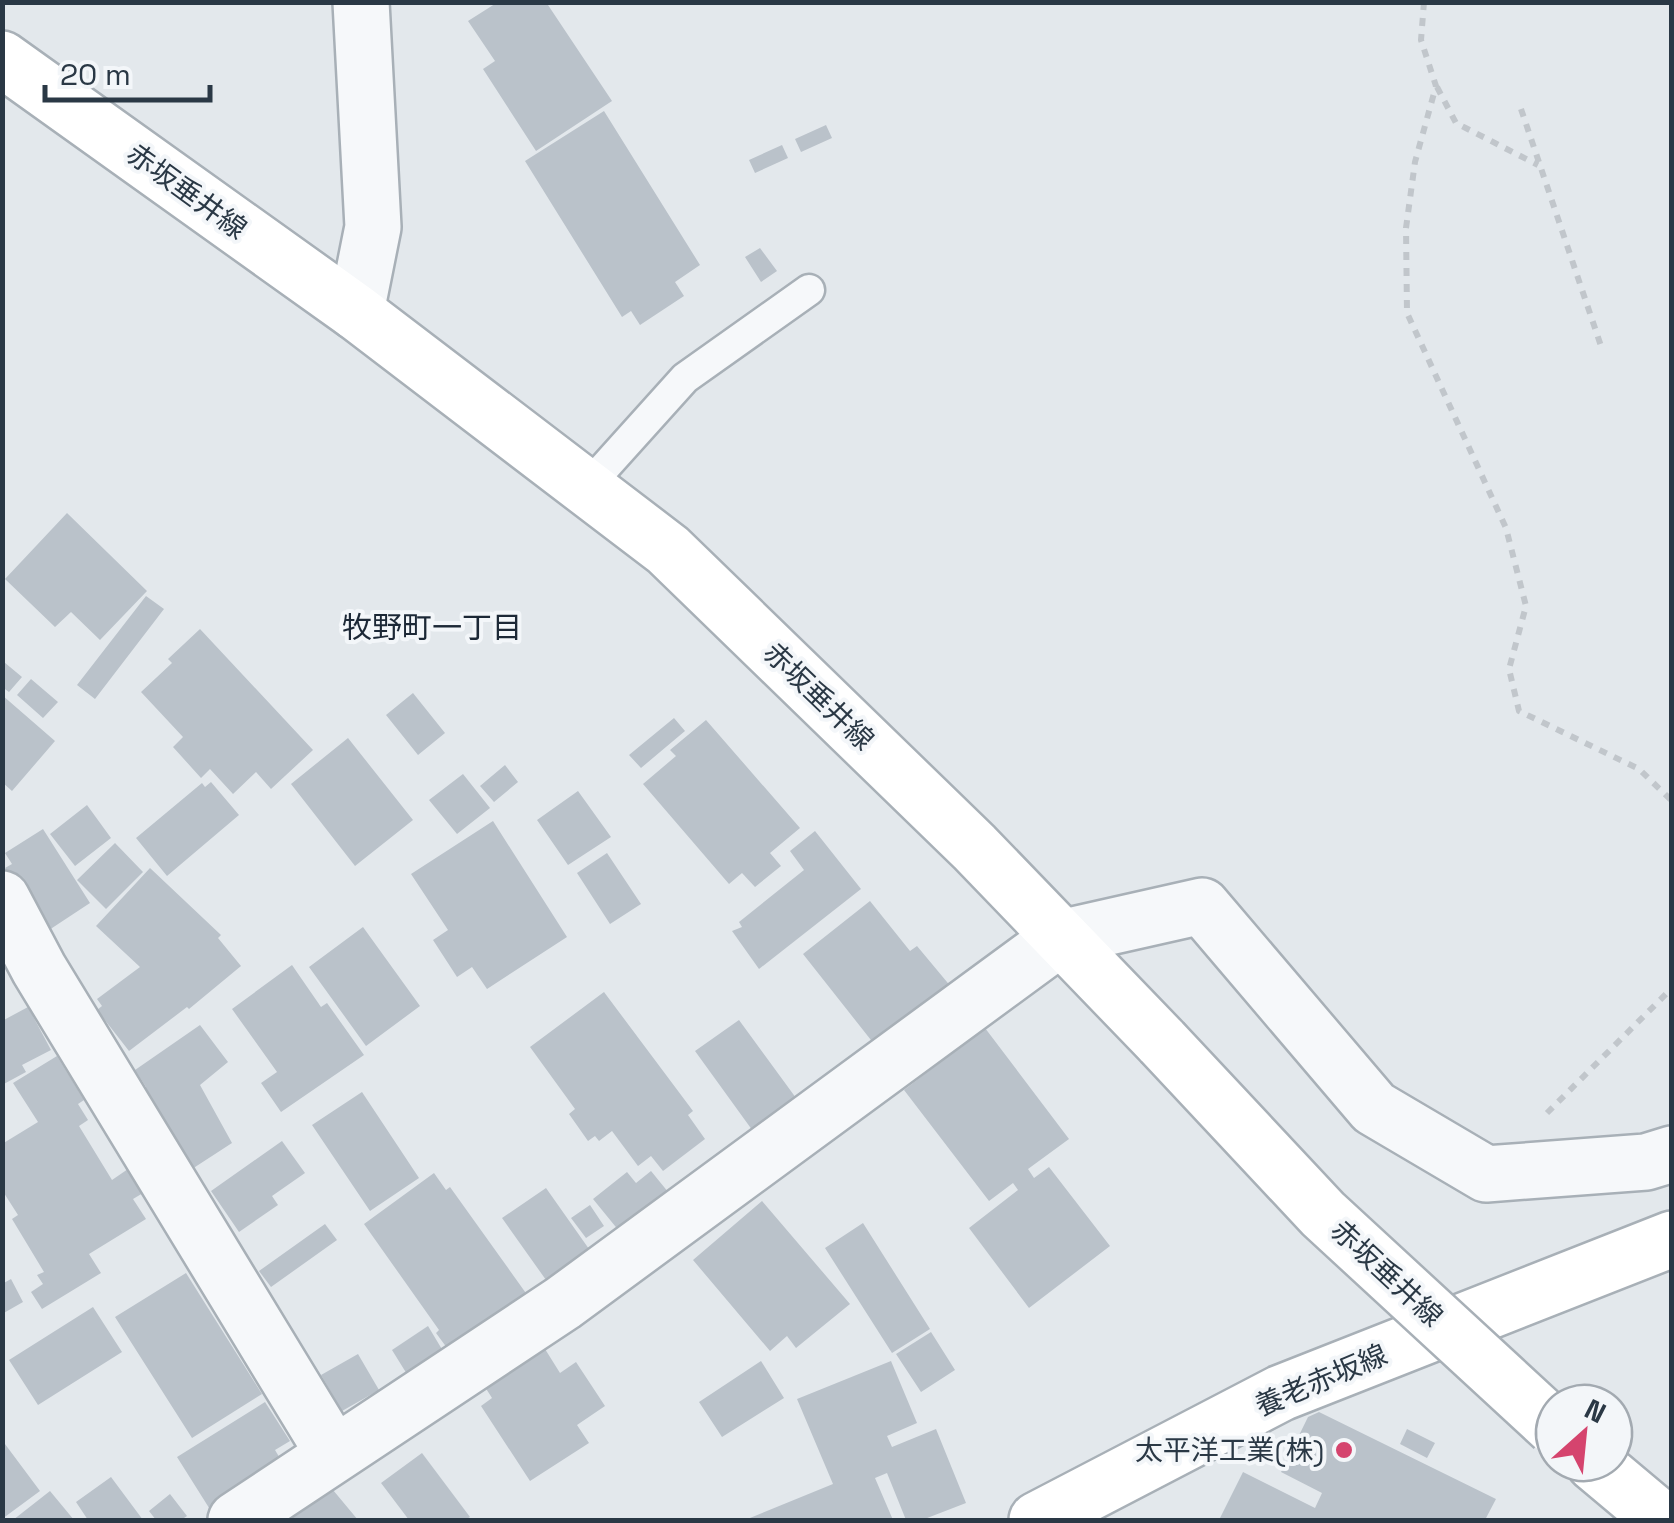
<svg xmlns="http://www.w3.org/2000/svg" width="1674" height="1523" font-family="'Space Grotesk','Noto Sans JP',sans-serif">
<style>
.building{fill:#bac2ca}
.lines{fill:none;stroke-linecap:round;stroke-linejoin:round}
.lane-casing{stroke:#a8b0b7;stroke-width:35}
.street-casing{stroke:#a8b0b7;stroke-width:60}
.secondary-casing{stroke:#a8b0b7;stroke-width:60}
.path{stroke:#c1c6cb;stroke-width:6;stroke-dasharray:8 8;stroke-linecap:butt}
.lane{stroke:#f6f8fa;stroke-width:30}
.street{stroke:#f6f8fa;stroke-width:55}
.secondary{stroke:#fff;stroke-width:55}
.secondary-bridge-casing{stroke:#a8b0b7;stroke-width:60;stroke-linecap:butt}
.secondary-bridge{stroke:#fff;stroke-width:55}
.poi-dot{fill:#d5446e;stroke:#f3f6f9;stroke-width:4}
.labels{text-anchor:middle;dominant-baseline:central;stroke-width:8;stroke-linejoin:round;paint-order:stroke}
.street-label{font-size:28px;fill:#2a3845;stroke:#f3f6f9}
.poi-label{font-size:28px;fill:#2a3845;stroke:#f3f6f9;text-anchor:end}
.neighbourhood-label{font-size:30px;fill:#1c2836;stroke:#f3f6f9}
</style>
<rect width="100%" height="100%" fill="#e3e8ec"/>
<path class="building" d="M498,2H546L612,101L536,151L483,69L495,61L468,21Z
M604,111L700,265L675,282L684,296L640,325L631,311L622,317L525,161Z
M826,125L832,138L801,152L795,139Z
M782,145L788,158L755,173L749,160Z
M760,248L777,271L761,282L745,257Z
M67,513L147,591L100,640L71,612L55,627L5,579Z
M146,596L164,609L95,699L77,685Z
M200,629L313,750L271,789L256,772L233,794L210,769L201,778L173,747L183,737L141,692L172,663L168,659Z
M4,662L22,677L9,692L2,687Z
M31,679L58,702L43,718L17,695Z
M413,693L445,733L418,755L386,715Z
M2,695L55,741L12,791L2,782Z
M674,718L685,731L641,768L629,755Z
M706,720L800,828L770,853L781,866L755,887L742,873L729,884L643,784L676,756L670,750Z
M348,738L413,820L355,866L291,784Z
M505,765L518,782L494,802L480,786Z
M463,774L490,808L457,834L429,800Z
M211,782L239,815L167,876L136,838L202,783L205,787Z
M578,791L611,837L568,865L537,820Z
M87,805L111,838L75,866L50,834Z
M493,821L567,937L487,989L472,967L457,977L433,940L448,930L411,874Z
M43,829L90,903L46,932L5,868L12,864L5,853Z
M815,831L861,889L759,969L732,931L742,927L739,922L804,870L790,851Z
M115,843L143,872L106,909L77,880Z
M607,853L641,904L610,924L577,873Z
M150,868L221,935L218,938L241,966L189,1009L187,1007L129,1051L97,1010L102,1006L97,999L140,967L96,926Z
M870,901L910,951L917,946L957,994L882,1054L803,954Z
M363,927L420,1006L366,1046L309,967Z
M292,965L321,1007L327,1003L364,1055L281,1112L261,1083L277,1072L232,1009Z
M604,992L693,1111L688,1115L705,1139L663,1171L651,1156L638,1166L612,1131L599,1141L595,1136L588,1141L569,1114L575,1109L530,1047Z
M28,1007L51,1050L22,1065L26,1072L2,1085V1021Z
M739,1020L807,1113L763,1145L695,1051Z
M200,1025L228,1062L200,1085L232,1143L192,1169L142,1090L146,1087L135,1070Z
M985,1028L1069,1139L1028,1169L1034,1178L1049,1167L1110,1246L1029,1308L969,1228L1018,1190L1013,1183L989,1201L904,1090Z
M57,1056L84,1100L78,1104L88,1120L79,1126L112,1180L128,1169L143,1193L133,1199L146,1219L89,1254L101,1273L42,1309L31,1292L43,1284L37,1275L44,1272L12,1219L18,1215L2,1190V1144L38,1122L13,1083Z
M362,1092L419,1178L370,1211L312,1125Z
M282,1141L305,1173L272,1196L278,1205L239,1232L211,1191Z
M651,1171L673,1198L624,1237L593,1199L627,1172L636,1183Z
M434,1173L446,1190L450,1187L528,1296L450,1352L436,1333L439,1330L364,1224Z
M546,1188L589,1249L546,1280L502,1218Z
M762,1201L850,1304L796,1348L787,1336L770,1351L693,1260Z
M590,1205L604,1226L586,1238L571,1218Z
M863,1223L930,1329L892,1353L825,1248Z
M325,1224L337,1240L271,1287L259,1271Z
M186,1273L262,1394L192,1438L115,1317Z
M11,1279L23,1302L2,1314V1284Z
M93,1307L122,1352L38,1405L9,1360Z
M428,1326L446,1356L410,1379L392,1350Z
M931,1332L955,1370L921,1392L896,1354Z
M545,1349L560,1373L576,1362L605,1406L577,1425L589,1443L530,1481L481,1406L492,1398L485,1387Z
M358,1354L379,1390L342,1411L321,1375Z
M761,1361L784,1398L722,1437L699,1402Z
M891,1361L917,1423L887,1436L892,1447L936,1429L966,1503L922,1520H906L887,1473L875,1478L893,1520H745L833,1484L797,1399Z
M265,1402L290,1441L275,1450L284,1465L211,1511L177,1457Z
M1319,1412L1496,1499L1485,1520H1219L1243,1472L1315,1508L1322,1493L1281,1472L1308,1417Z
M1407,1429L1435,1443L1427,1458L1400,1444Z
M2,1440L40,1491L2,1519Z
M422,1453L470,1517L465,1520H409L381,1483Z
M111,1477L143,1520H88L76,1502Z
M328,1484L358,1520H284Z
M50,1491L74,1520H13Z
M170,1494L187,1516L181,1520H156L149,1511Z"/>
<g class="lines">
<g class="lane-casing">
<path id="lane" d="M586,488L685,378L809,290"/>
</g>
<g class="street-casing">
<path id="street" d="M356,312L373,227L361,2
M2,899L39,969L334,1454
M236,1520L563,1303L1060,938L1202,906L1374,1108L1486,1174L1646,1162L1672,1154"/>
</g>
<g class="secondary-casing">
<path id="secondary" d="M2,59L356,312L668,550L974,847L1162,1042
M1594,1463L1662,1520
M1037,1520L1281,1393L1672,1239"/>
</g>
<path class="path" d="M1424,2L1421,40L1436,86L1415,162L1406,228L1407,313L1506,528L1526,606L1509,669L1519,711L1639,769L1672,801
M1437,87L1456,123L1538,165
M1521,109L1602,349
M1547,1113L1672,988"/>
<use href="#lane" class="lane"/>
<use href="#street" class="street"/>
<use href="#secondary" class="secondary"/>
<g class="secondary-bridge-casing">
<path id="secondary-bridge" d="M1162,1042L1323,1214L1554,1427"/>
</g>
<use href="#secondary-bridge" class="secondary-bridge"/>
</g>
<circle class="poi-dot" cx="1344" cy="1450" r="10"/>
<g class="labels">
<g class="street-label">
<text transform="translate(187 191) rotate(36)">赤坂垂井線</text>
<text transform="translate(819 696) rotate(44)">赤坂垂井線</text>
<text transform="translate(1387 1273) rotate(43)">赤坂垂井線</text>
<text transform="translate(1321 1380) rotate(-23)">養老赤坂線</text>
</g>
<g class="poi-label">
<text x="1324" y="1450">太平洋工業(株)</text>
</g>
<g class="neighbourhood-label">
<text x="432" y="627">牧野町一丁目</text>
</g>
</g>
<rect width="1674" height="1523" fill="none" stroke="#2a3845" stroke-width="10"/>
<g transform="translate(1584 1433) rotate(27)"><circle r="48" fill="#f3f6f9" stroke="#a3aab1" stroke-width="2.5"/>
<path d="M0-8L18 38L0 25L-18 38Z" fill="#d5446e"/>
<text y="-15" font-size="28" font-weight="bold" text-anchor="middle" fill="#2a3845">N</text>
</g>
<path d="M45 85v15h165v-15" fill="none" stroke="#2a3845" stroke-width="5"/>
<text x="60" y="85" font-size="30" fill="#2a3845" stroke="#f3f6f9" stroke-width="8" paint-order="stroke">20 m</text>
</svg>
